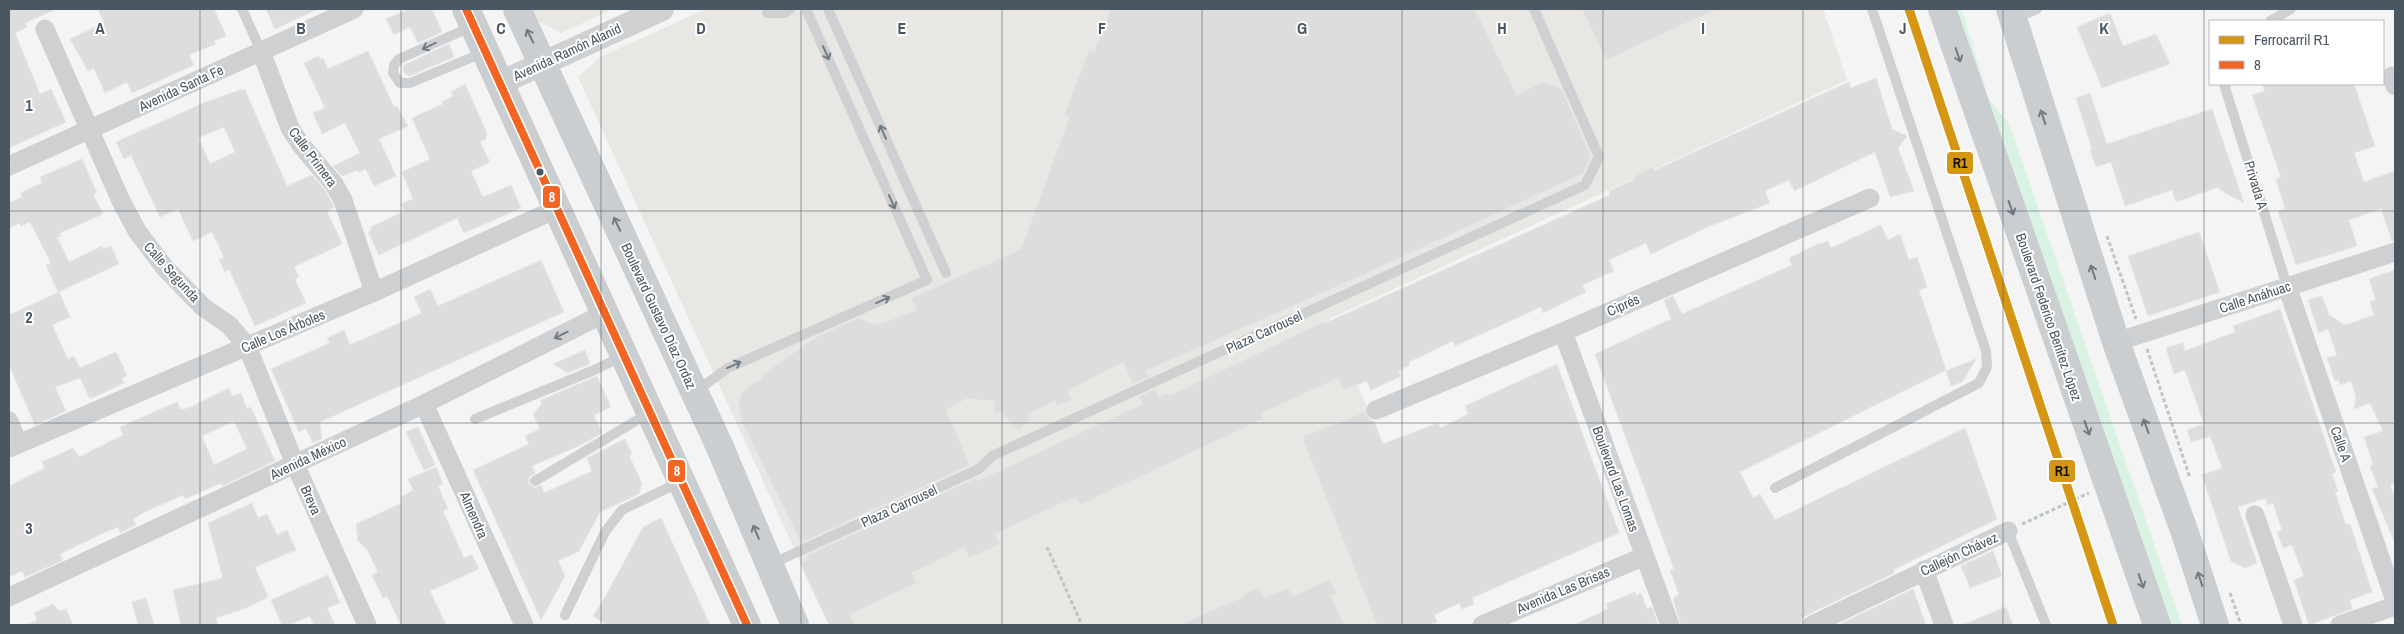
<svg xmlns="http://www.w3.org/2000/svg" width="2404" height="634" font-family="'Archivo Narrow',sans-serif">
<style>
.commercial{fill:#e8e7e3}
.green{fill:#d9f2e3}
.building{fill:#ddddde;stroke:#e5e6e7;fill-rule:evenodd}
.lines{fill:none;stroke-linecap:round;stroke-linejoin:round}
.path{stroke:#bcc7c4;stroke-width:3;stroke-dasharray:4 2.5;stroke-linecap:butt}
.service{stroke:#ced0d2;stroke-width:10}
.minor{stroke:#ced0d2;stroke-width:19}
.tertiary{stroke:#ced0d2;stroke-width:24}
.primary{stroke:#caced1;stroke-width:28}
.bus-1-casing{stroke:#fff;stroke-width:11}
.bus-1{stroke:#f26522;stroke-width:8}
.rail-1-casing{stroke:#fff;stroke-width:12}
.rail-1{stroke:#d49613;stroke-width:9}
.oneway{stroke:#707a83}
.oneway2{stroke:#727b83}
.grid{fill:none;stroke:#4a5661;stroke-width:1;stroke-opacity:0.55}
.bus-dot{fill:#4a5661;stroke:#fff;stroke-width:2}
.labels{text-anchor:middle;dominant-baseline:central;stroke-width:4;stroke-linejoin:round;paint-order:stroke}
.street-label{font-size:14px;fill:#4a5661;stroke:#fff}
.grid-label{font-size:16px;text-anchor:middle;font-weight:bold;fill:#4a5661;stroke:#fff;stroke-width:4;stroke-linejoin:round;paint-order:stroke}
.line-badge{stroke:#fff;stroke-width:2}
.badge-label{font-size:14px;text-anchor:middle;font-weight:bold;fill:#fff}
.pale-badge-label{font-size:14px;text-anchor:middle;font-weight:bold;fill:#111}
</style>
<rect width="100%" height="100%" fill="#f4f4f4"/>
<path class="commercial" d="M532,9H613L561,33L538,21Z
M706,9H1823L1847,80L1329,319L1381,440L1367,446L1437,622L1428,625H829L578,77L600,57Z"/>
<path class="green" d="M1956,9L1962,10L1987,93L1990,101L2007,121L2013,135L2182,625H2165Z"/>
<path class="building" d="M9,9H56L25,23L27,27L15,33L40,94L51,89L66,122L9,148Z
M98,9H214L226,36L214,41L216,44L189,55L194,65L132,93L127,82L105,93L94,68L88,71L70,39L104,23Z
M266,9H318L275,29Z
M409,9H432L442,32L418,43L410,27L394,35L386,19Z
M1110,9H1475L1517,95L1542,82L1562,89L1591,157L1583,174L1345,283L1146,371L1149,377L1133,384L1123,362L1068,391L1072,399L1057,406L1055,401L1027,415L1031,419L1018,430L1002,413L994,412V401L966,399L946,410L970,465L801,543L742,422L738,406L740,396L747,387L763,378L762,375L816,337L858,318L877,325L917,310L911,298L1021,249L1069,118L1064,116L1089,50L1094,52Z
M1582,9H1717L1606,60Z
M2110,13L2123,46L2156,34L2170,64L2102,88L2077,27Z
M449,44L454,57L409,76L403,71L404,65Z
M368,51L394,107L397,106L408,126L379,139L396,176L374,186L366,169L358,172L357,170L342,176L333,166L360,153L345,123L322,134L313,113L325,108L304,63L319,56L320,60L323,58L328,69Z
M1876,78L1892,129L1907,136L1898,148L1914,191L1890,197L1875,152L1794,191L1789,180L1765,191L1770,203L1710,226L1651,254L1646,243L1609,260L1614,271L1582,285L1586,292L1543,313L1541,307L1455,346L1453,341L1409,362L1410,365L1398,371L1401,376L1371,390L1367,381L1343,390L1338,378L1261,414L1263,419L1080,505L1076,497L995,534L1000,544L969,558L964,548L912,573L917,583L850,614L855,625H829L800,563L809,559L807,555L976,478L977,481L1142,404L1139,396L1155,389L1159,397L1167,393L1169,396L1322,322L1323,324L1610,195L1609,191L1635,179L1634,177L1653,166L1655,170L1849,82L1851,88Z
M465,84L487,133L486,139L480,142L490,162L471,171L483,197L511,185L521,208L464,233L457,218L379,255L368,232L372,230L371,227L405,211L401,204L413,199L402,172L430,159L412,118L443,104L442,102L453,96L451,92Z
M2262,84H2354L2375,146L2354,153L2364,182L2395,171V241H2392L2381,209L2349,220L2357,246L2296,265L2278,211L2285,209L2276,179L2281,177L2252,95L2265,91Z
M240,90H245L287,186L312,175L325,190L334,207L327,211L342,244L294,267L299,277L295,279L306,303L255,326L229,269L225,272L219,260L224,257L212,232L193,241L178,209L160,217L131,155L124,159L116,142L206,102ZM224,127L235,152L210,164L198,138Z
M2090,93L2107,144L2212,109L2244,203L2220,190L2219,187L2176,202L2172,190L2125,206L2111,162L2096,167L2090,150L2092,149L2076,98Z
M82,159L97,193L93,194L103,214L60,233L61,236L57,237L69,262L102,246L103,249L111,246L119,264L58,292L46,265L51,263L30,222L21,226L20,223L9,228V203L22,197L20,193L42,183L40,177Z
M1881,225L1888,240L1900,234L1909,260L1917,257L1927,287L1919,290L1946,370L1740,472L1753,498L1760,494L1775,520L1965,428L1997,519L1893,570L1894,573L1807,615L1802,619L1801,625H1681L1673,599L1679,594L1670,570L1674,569L1595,354L1671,319L1664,300L1673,296L1682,314L1792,265L1789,258L1816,245L1828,241L1831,248Z
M2199,232L2220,292L2148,316L2128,256Z
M541,260L564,312L320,422L322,439L313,443L306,428L299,432L271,369L330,343L327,338L344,330L350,345L422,313L414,297L430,289L438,306Z
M2395,270V483L2390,485L2395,500L2394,541L2372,489L2378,487L2370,466L2373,464L2364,437L2383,431L2370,403L2354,409L2356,397L2351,381L2340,385L2339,380L2335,381L2327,358L2337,355L2328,329L2319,333L2308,300L2322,296L2329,315L2345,325L2374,315L2370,302L2376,300L2369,279Z
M59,292L70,317L52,325L68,359L74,356L80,368L116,352L127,375L122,378L124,383L90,399L80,378L55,387L66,411L35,425L9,365V315Z
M2280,309L2336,472L2332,474L2338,491L2335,492L2346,525L2350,524L2372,592L2350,600L2352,609L2309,625L2294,580L2304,576L2292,545L2283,548L2277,532L2282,530L2273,503L2268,505L2265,498L2238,507L2257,563L2245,568L2231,561L2202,475L2222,468L2210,436L2191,442L2187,430L2204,424L2185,370L2174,374L2166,348L2183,343L2185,351L2235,332L2233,326Z
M585,350L590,364L568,373L553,364Z
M1976,359L1962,382L1951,386L1946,371Z
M1557,364L1619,533L1472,598L1474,604L1462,609L1459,603L1434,615L1437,622L1428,625H1377L1302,437L1365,412L1369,419L1374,421L1383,444L1438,423L1441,428L1468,414L1465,406Z
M597,376L611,407L594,415L602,433L581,445L532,466L535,473L529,477V484L535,488L541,485L544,493L592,471L587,458L625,439L632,454L629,455L642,484L639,494L600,512L579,551L558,561L565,576L541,620L473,470L529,444L525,436L540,429L533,414L541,405V400Z
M229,388L232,396L241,393L247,409L251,407L275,461L222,486L221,483L185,499L183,495L145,512L133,519L136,525L120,533L118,527L99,535L60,554L63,560L25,577L22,571L9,577V486L45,468L42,462L73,448L79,457L123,435L120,427L177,402L181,410L191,407ZM234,421L247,449L214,465L202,436Z
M418,427L435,465L424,470L406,432Z
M436,467L443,484L438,486L448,509L443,511L464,558L472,555L479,569L430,591L446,625H401L387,596L383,598L372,575L378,572L368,551L358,541L356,524L402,503L400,498L413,490L408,479Z
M252,503L258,518L267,514L277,535L287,530L296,550L255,567L268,597L246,608L216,618L218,625H181L173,590L223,578L208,523Z
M661,518L710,625H607L593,616L604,599L643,527Z
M1993,551L2002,576L1970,588L1961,566Z
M328,575L340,603L327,608L335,625H314L310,616L289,625H282L271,600Z
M1330,579L1336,593L1331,596L1344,625H1179L1245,596L1244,594L1259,587L1264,598L1288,588L1293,596Z
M1913,589L1926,625H1838Z
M1635,592L1636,596L1641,593L1647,609L1652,607L1658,625H1574L1608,609L1606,604Z
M146,598L154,625H138L132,602Z
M53,604L59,611L66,609L73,625H26L37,620L34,613Z
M2006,607L2013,625H1962Z"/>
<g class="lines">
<path class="path" d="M2107,236L2136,319
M2147,349L2190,478
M2022,524L2089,493
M1047,547L1082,625
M2230,593L2241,625"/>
<path class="service" d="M242,9L261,51
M828,9L946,273
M767,13H784L790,9
M2015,18L2037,9
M2270,21L2291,9
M473,26L399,59L394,65L393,73L400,83H410L485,52
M2224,84L2287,286
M594,370L623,356
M695,392L728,368L927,280L806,9
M475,419L592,371
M535,481L649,413
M1775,488L1979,383L1987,367L1986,351L1872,9
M2008,531L2046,625
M771,564L979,469L992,456L1585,185L1599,157L1534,9
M565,615L605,532L622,510L680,482"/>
<path class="minor" d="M45,29L121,201L137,231L165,268L203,307L229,325L247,346L295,464L367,625
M261,51L290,128L301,145L334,184L343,200L374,292
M2392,76L2395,86
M9,166L354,9
M2287,286L2395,601
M1563,332L1670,625
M2116,342L2395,252
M424,404L524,625
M1376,410L1563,332L1870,198
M9,421L18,444
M9,448L374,292L556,209
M2255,515L2293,625
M1924,570L1944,625
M9,597L424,404L605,313
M1482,625L1645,556
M1812,625L2008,531
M2340,625L2395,606"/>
<path class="tertiary" d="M500,83L662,9"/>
<path class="primary" d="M466,9L747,625
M517,9L719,445L795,625
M1942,9L2157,625
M2010,9L2116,342L2185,533L2215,625"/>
<g class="bus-1-casing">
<path id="bus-1" d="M466,9L747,625"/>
</g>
<use href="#bus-1" class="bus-1"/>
<g class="rail-1-casing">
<path id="rail-1" d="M1909,9L2113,625"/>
</g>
<use href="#rail-1" class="rail-1"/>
</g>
<defs><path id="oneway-shaft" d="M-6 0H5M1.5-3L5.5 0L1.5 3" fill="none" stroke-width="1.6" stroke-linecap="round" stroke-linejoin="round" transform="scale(1.25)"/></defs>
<g class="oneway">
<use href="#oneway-shaft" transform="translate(530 36) rotate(-117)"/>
<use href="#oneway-shaft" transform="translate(1958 55) rotate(71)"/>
<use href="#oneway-shaft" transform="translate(2043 117) rotate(-108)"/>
<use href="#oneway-shaft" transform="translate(2011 208) rotate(71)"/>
<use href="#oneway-shaft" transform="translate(617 224) rotate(-115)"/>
<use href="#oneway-shaft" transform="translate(2093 272) rotate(-108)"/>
<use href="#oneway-shaft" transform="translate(2146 426) rotate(-110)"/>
<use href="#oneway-shaft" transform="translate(2087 428) rotate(71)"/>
<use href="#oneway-shaft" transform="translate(756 532) rotate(-113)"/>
<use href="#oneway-shaft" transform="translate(2200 579) rotate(-108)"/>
<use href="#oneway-shaft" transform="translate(2141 581) rotate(71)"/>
</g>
<g class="oneway2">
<use href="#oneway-shaft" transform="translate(429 46) rotate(155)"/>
<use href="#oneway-shaft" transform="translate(826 53) rotate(66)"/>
<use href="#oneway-shaft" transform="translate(883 132) rotate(-114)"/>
<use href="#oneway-shaft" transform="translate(892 202) rotate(66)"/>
<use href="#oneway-shaft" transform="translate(883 300) rotate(-24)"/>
<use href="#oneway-shaft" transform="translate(561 335) rotate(153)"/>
<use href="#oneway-shaft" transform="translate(734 365) rotate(-25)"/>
</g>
<path class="grid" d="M200,9V625M401,9V625M601,9V625M801,9V625M1002,9V625M1202,9V625M1402,9V625M1603,9V625M1803,9V625M2003,9V625M2204,9V625M9,211H2395M9,423H2395"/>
<circle class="bus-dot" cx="540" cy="172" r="4.5"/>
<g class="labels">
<g class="street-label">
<text transform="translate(567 52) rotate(-25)">Avenida Ramón Alanid</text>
<text transform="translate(181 88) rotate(-25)">Avenida Santa Fe</text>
<text transform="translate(313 157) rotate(53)">Calle Primera</text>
<text transform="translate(2256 185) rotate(73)">Privada A</text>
<text transform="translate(172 272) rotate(48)">Calle Segunda</text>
<text transform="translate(2255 297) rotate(-18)">Calle Anáhuac</text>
<text transform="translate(1623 305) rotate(-24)">Ciprés</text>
<text transform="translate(659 316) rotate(65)">Boulevard Gustavo Díaz Ordaz</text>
<text transform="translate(2049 317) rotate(71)">Boulevard Federico Benítez López</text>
<text transform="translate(283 331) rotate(-23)">Calle Los Árboles</text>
<text transform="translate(1264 332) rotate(-25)">Plaza Carrousel</text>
<text transform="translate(2341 444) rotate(71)">Calle A</text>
<text transform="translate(308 458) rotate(-25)">Avenida México</text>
<text transform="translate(1616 479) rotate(70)">Boulevard Las Lomas</text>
<text transform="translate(311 500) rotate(66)">Breva</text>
<text transform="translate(899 506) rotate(-25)">Plaza Carrousel</text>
<text transform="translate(474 515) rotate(66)">Almendra</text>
<text transform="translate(1959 554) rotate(-25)">Callejón Chávez</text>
<text transform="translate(1563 590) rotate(-23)">Avenida Las Brisas</text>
</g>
</g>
<g class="grid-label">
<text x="100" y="34">A</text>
<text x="301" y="34">B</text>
<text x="501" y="34">C</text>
<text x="701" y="34">D</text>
<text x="902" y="34">E</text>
<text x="1102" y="34">F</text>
<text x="1302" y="34">G</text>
<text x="1502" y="34">H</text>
<text x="1703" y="34">I</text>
<text x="1903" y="34">J</text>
<text x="2104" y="34">K</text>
<text x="29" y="111">1</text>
<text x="29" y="323">2</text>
<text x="29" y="534">3</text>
</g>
<g class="line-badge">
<rect x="1946" y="151" width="28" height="24" rx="5" fill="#d49613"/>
<rect x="542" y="185" width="19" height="24" rx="5" fill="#f26522"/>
<rect x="667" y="459" width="19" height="24" rx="5" fill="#f26522"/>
<rect x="2048" y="459" width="28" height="24" rx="5" fill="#d49613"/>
</g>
<g class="badge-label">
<text x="552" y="202">8</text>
<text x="677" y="476">8</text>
</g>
<g class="pale-badge-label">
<text x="1960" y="168">R1</text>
<text x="2062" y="476">R1</text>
</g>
<rect width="2404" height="634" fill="none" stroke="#4a5661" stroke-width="20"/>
<rect x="2209" y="20" width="175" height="65" fill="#ffffff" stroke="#b7bbc0"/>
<rect x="2219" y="36" width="25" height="8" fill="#d49613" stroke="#b7bbc0"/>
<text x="2254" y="45" font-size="15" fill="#4a5661">Ferrocarril R1</text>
<rect x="2219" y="61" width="25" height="8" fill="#f26522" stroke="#b7bbc0"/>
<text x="2254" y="70" font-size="15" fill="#4a5661">8</text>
</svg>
